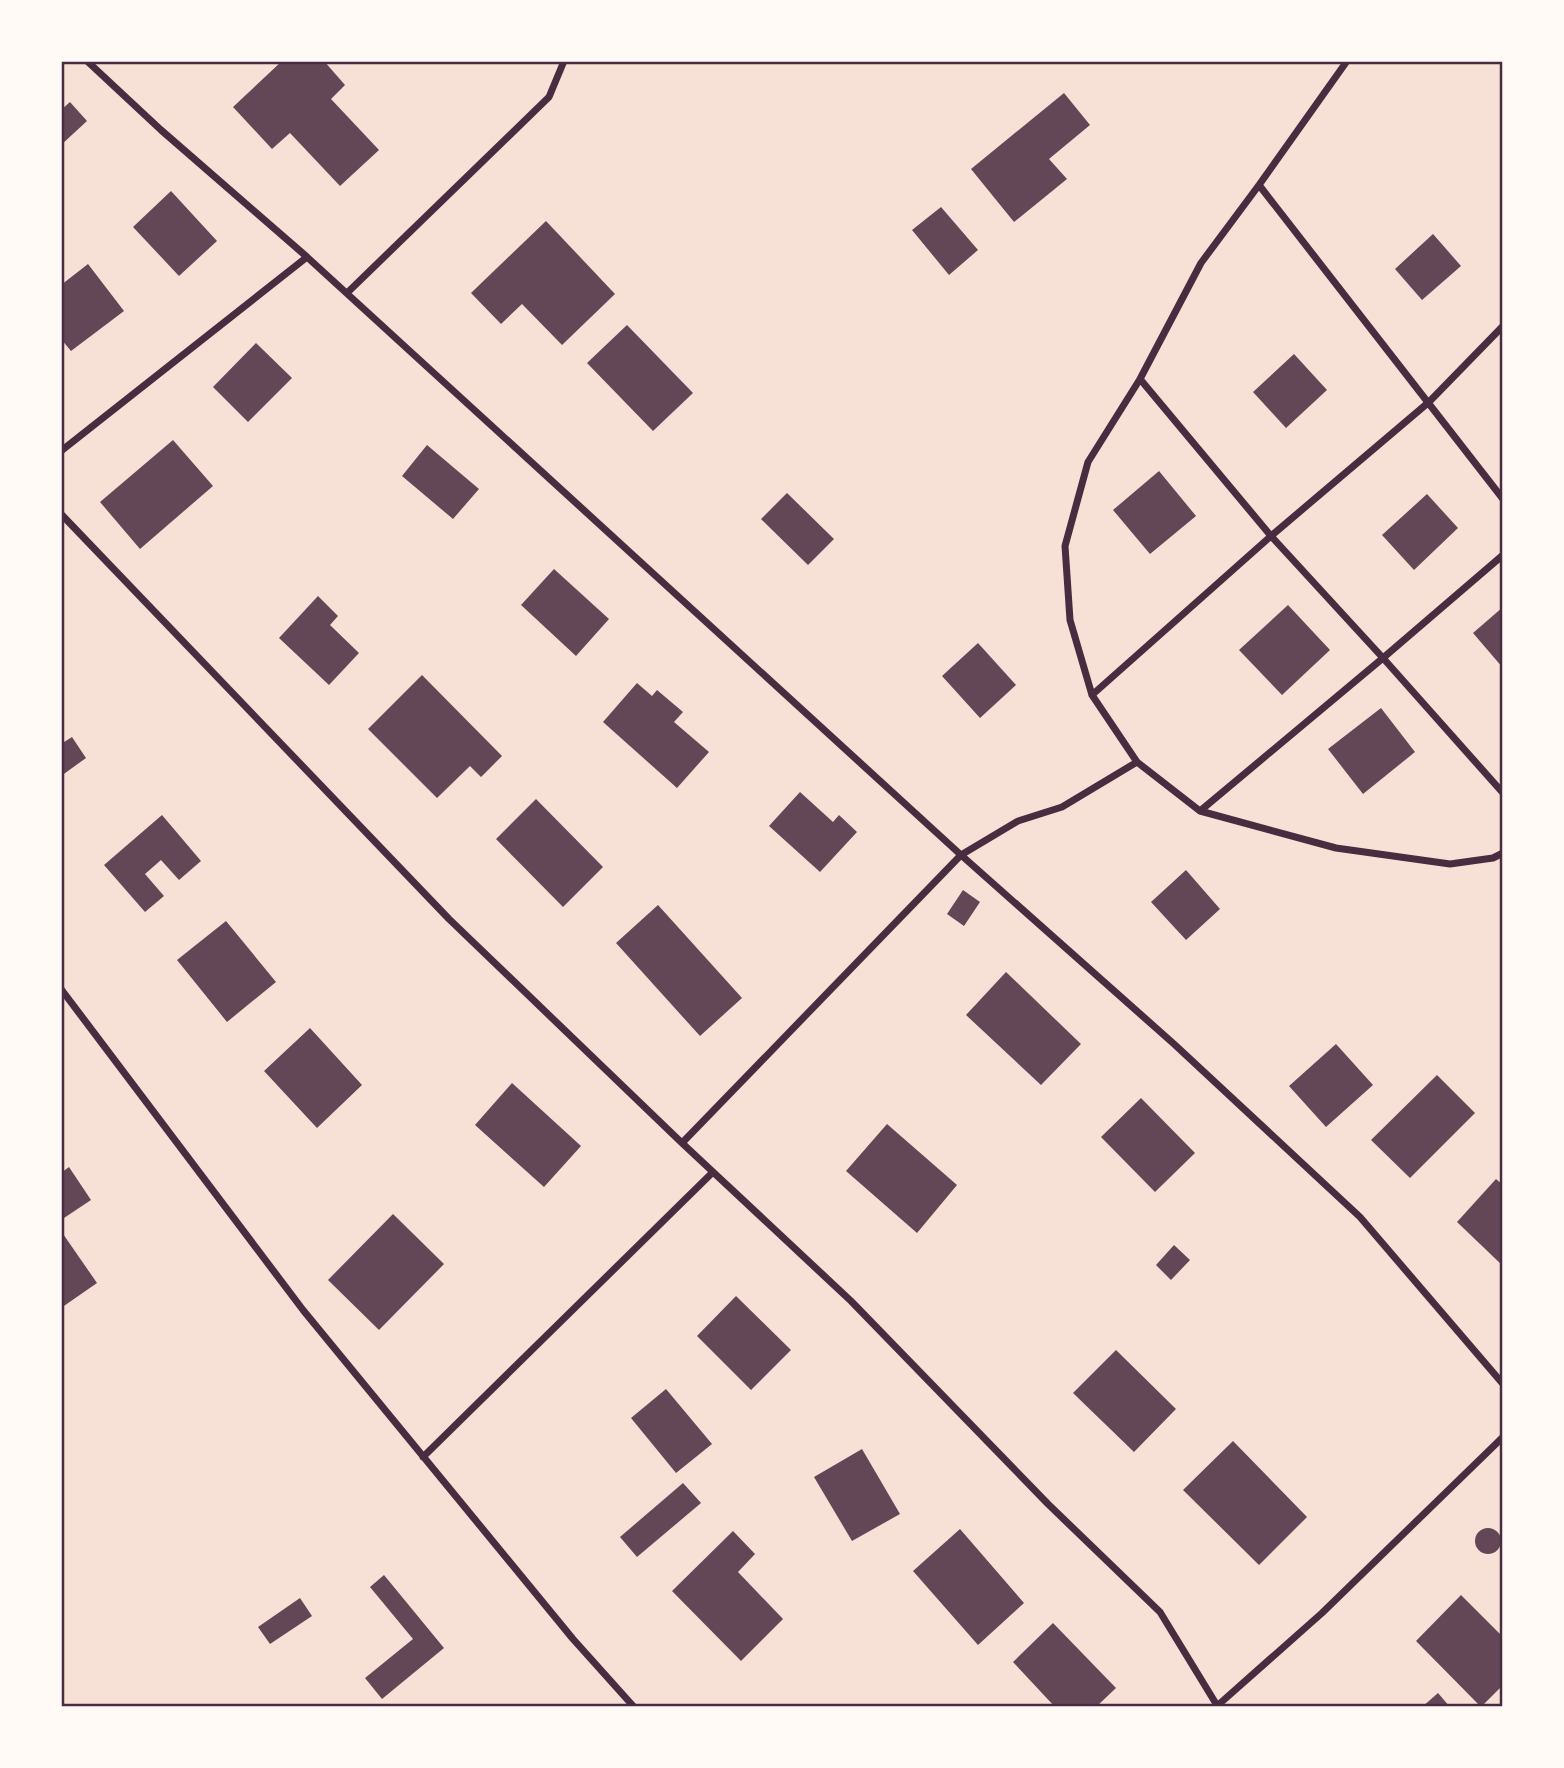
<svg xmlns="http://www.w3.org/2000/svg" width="1564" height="1768" font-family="'Asap Condensed',sans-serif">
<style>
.building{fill:#644757}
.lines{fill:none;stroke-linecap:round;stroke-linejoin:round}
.minor{stroke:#4a2c40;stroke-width:7}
.neatline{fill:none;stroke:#4a2c40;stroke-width:2.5}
</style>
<rect width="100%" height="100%" fill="#f7e1d7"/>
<path class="building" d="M282,61H324L345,85L331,99L379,150L340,186L290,133L272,149L233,107Z
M1064,93L1090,125L1049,159L1067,179L1014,222L971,169Z
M70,102L87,121L61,145V110Z
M171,191L217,241L179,276L133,227Z
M941,207L978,250L949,275L912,230Z
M546,221L615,294L562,345L522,304L501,324L471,293Z
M1433,234L1461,266L1422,300L1395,269Z
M88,264L124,311L71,351L61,339V285Z
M627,325L693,393L653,431L587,363Z
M256,343L292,378L248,422L213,387Z
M1294,354L1327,390L1286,428L1253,392Z
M173,440L213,486L140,549L100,502Z
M427,445L479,489L453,519L402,476Z
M1159,471L1196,516L1150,554L1113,510Z
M787,493L834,539L808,565L761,519Z
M1427,494L1458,528L1414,570L1382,535Z
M554,569L609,619L576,656L521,605Z
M318,596L338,616L330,625L359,653L329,685L279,638Z
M1288,605L1330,650L1282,695L1239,650Z
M1503,607V668L1473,633Z
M978,643L1016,685L980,718L942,676Z
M422,675L502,756L481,777L470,766L437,798L368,729Z
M637,683L652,696L657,690L683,712L674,722L709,752L677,788L603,722Z
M1381,708L1415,752L1363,794L1328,749Z
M72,737L86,758L61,776V744Z
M800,792L833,822L839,815L857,832L820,872L769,826Z
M536,799L603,867L563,907L496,839Z
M162,815L201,861L179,880L161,860L145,874L164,896L145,912L104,865Z
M1186,870L1220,909L1186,940L1151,902Z
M963,890L980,902L964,926L947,914Z
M658,905L742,998L700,1036L616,943Z
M226,921L276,982L227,1022L177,960Z
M1006,972L1081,1044L1041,1085L966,1015Z
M310,1028L362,1085L317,1128L264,1071Z
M1336,1044L1373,1085L1326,1127L1289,1086Z
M1437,1075L1475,1113L1410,1178L1371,1140Z
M512,1083L581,1146L544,1187L475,1125Z
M1141,1098L1195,1153L1155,1192L1101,1137Z
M887,1124L957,1185L917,1233L846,1171Z
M69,1167L91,1200L61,1220V1173Z
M1496,1179L1503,1185V1266L1457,1222Z
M393,1214L444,1264L379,1330L328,1280Z
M61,1231L97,1283L61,1308Z
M1174,1245L1190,1260L1171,1280L1156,1265Z
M736,1296L791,1350L751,1390L697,1336Z
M1116,1350L1176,1409L1134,1452L1073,1393Z
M666,1389L712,1444L676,1473L631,1418Z
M1233,1441L1307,1517L1259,1565L1183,1490Z
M862,1449L900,1514L852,1541L814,1477Z
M683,1483L701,1503L637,1557L620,1537Z
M1475 1541a13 13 0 1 1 26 0a13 13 0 1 1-26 0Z
M960,1529L1024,1603L978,1645L913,1571Z
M733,1531L755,1554L738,1572L783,1619L741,1661L672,1591Z
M384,1575L444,1648L382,1699L365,1678L413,1639L370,1587Z
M1461,1595L1503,1637V1685L1481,1707L1416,1641Z
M300,1598L312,1616L270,1644L258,1627Z
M1053,1623L1116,1688L1096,1707H1055L1013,1662Z
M1438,1693L1450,1707H1422Z"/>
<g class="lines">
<path class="minor" d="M87,61L161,130L307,257L961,855L1174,1044L1360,1217L1503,1384
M1347,61L1259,185L1201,263L1140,379L1271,536L1383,658L1503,793
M1259,185L1503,499
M347,293L549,97L564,61
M61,451L307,257
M61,514L449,919L682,1143L851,1301L1048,1504L1160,1612L1218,1707
M1092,695L1271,536L1429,402L1503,326
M1137,762L1092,695L1070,620L1065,546L1088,462L1140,379
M1200,811L1383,658L1503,555
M61,989L303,1310L573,1639L634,1707
M682,1143L961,855L1018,821L1062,807L1137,762L1200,811L1336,848L1450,864L1493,858L1503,853
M423,1457L713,1172
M1217,1706L1322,1613L1503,1437"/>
</g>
<rect width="1564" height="1768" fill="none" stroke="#fffaf5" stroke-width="126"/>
<rect x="63" y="63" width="1438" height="1642" class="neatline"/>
</svg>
